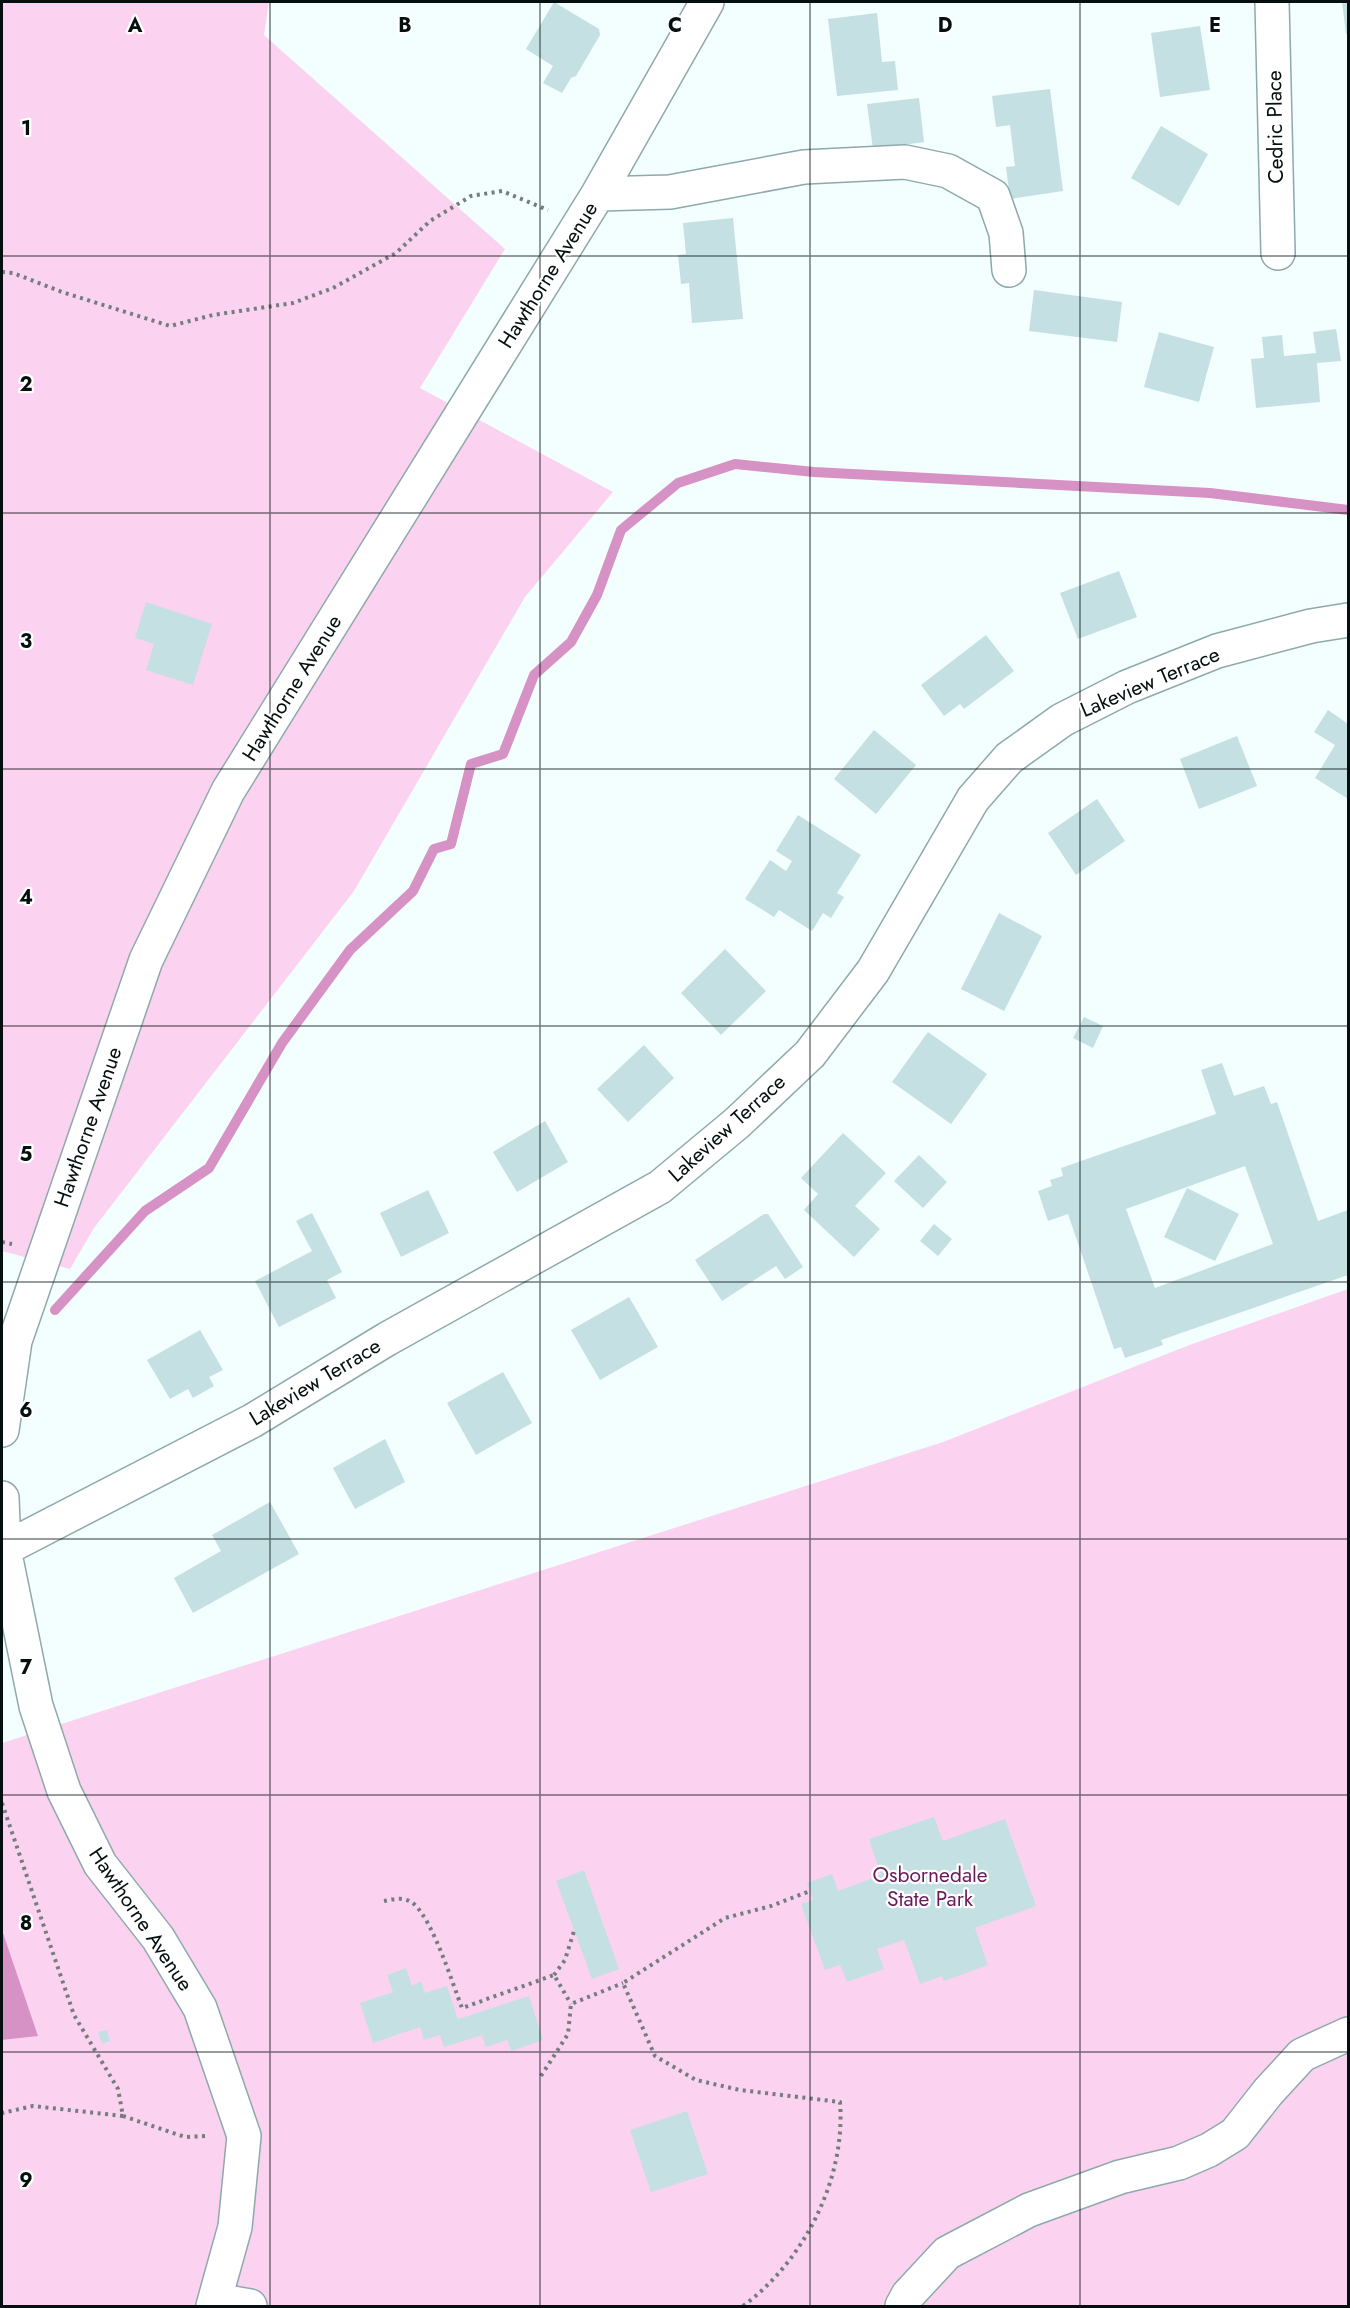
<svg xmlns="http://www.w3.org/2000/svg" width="1350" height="2308" font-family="Jost,sans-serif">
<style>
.green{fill:#fbd3f0}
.water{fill:#d692c4}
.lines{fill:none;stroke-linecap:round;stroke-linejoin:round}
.stream{stroke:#d692c4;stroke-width:10}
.building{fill:#c4e0e2;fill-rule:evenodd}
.minor-casing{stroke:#8ea9ab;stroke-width:36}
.path{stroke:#737d7d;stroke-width:4;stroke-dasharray:3 4.5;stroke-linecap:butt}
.minor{stroke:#fff;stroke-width:33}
.grid{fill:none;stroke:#050f0f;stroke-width:1.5;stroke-opacity:0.55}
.labels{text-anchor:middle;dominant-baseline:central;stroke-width:4.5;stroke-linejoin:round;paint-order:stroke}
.street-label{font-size:21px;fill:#050f0f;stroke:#fff}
.park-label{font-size:21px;fill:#6a1a5b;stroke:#fff}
.grid-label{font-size:20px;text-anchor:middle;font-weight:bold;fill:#050f0f;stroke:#fff;stroke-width:4.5;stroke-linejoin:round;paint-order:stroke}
</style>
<rect width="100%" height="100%" fill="#f3feff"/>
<path class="green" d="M2,2H269L264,35L505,249L420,388L613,492L525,597L354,891L94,1228L70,1269L2,1251Z
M1348,1289V2306H2V1743L943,1442L1192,1344Z"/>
<path class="water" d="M2,1928L3,1933L38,2036L2,2040Z"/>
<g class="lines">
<path class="stream" d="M55,1310L145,1211L209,1168L282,1043L350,950L413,891L434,849L451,844L471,764L503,754L534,675L571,642L597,595L621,530L678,483L735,464L814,472L1210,493L1348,510"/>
</g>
<path class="building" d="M554,2L599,29L600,35L576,76L571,78L562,93L543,83L553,66L526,49Z
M1342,2H1348V33L1346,34Z
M877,13L882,62L895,61L898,90L837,96L828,19Z
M1200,26L1210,90L1160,97L1151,33Z
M1050,89L1063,191L1010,199L1006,167L1015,166L1010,125L996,127L992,96Z
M919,98L924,142L873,149L867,104Z
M1161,126L1208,154L1179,206L1131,178Z
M733,218L743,319L692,323L689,283L681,284L678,255L686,254L683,223Z
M1034,290L1122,302L1117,342L1029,331Z
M1336,329L1341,361L1317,363L1320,402L1256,408L1251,359L1264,358L1262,337L1282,335L1284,356L1316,353L1313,332Z
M1159,332L1214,347L1199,402L1144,387Z
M1119,571L1137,617L1078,639L1060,593Z
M146,602L212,624L193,685L146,670L154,644L135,638Z
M986,635L1014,671L964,709L960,704L944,716L921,685Z
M1328,710L1348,724V799L1315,778L1335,745L1314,732Z
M874,730L916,765L876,814L834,779Z
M1237,736L1257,786L1199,809L1180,759Z
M1097,799L1125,841L1076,875L1048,833Z
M798,815L861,855L837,893L844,897L831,918L823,913L812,931L779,910L774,917L745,899L770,860L786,871L792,861L776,851Z
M999,913L1042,936L1004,1011L961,989Z
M725,949L766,991L721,1035L681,993Z
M1084,1017L1103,1026L1093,1048L1073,1038Z
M928,1032L987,1074L951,1124L892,1082Z
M644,1045L674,1078L628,1122L597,1089Z
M1222,1063L1234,1096L1264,1086L1271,1104L1277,1102L1318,1221L1348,1210V1275L1161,1340L1163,1345L1125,1358L1121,1347L1114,1349L1068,1214L1048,1221L1038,1191L1052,1186L1050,1180L1063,1176L1061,1168L1216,1114L1201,1070ZM1245,1166L1273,1244L1155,1288L1126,1209Z
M545,1121L568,1162L517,1192L493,1152Z
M843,1133L886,1173L855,1206L880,1229L854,1257L804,1210L818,1194L801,1178Z
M919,1155L947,1182L923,1208L894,1181Z
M1187,1188L1239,1214L1215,1261L1164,1237Z
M428,1190L449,1233L401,1257L380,1213Z
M312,1213L342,1272L327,1280L336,1298L279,1327L255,1281L312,1251L296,1221Z
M764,1214H768L803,1267L785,1279L776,1266L722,1301L695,1260Z
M934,1224L952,1239L938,1256L920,1241Z
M629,1297L658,1347L600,1380L571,1330Z
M200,1330L223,1370L209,1377L214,1386L193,1398L188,1389L170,1399L147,1360Z
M503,1372L532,1423L476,1455L447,1403Z
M385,1439L405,1482L355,1509L333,1468Z
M270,1502L299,1554L193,1613L174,1578L221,1551L212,1535Z
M934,1817L943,1841L1005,1819L1036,1906L975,1928L988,1965L944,1981L942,1976L920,1984L904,1940L877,1949L884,1969L847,1982L840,1965L825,1970L801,1904L813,1900L807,1883L832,1874L838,1891L881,1875L869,1839Z
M584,1870L619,1969L592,1979L556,1881Z
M406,1968L412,1986L421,1981L425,1993L447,1986L458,2019L529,1996L543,2040L511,2051L507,2040L486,2047L482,2035L444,2047L440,2035L424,2040L420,2027L373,2043L360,2003L393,1992L387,1975Z
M107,2030L110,2041L102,2044L98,2032Z
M687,2111L708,2174L651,2192L630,2130Z"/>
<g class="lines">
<g class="minor-casing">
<path id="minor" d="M1272,2L1278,253
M598,194L670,192L804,167L905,162L948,171L993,196L1006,233L1009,270
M2,1430L15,1341L146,960L228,791L598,194L707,2
M2,1498L4,1549L36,1706L64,1791L100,1864L158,1938L200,2008L244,2136L235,2227L213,2306
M4,1549L252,1421L387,1339L660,1187L737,1123L810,1054L873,971L973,799L1009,758L1062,720L1127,687L1217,651L1311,626L1348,620
M216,2300L250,2306
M902,2306L908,2295L947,2253L1029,2210L1120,2177L1179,2163L1209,2150L1235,2134L1268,2092L1302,2055L1348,2034"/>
</g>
<path class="path" d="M2,272L13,273L62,292L170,326L213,315L293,303L333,288L396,253L430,221L471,196L502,191L548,210
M2,1242L12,1244
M2,1803L74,2015L118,2089L123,2116L33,2106L2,2113
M384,1901C394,1899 406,1896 415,1905C434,1924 452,1982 462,2008L554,1975L571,2004
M554,1975L565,1960L574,1931
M541,2076L568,2034L571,2004L623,1983
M123,2116L185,2137L206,2136
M743,2306C804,2261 846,2179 840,2102L740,2090L696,2080L655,2056L623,1983L725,1918L771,1906L810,1891"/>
<use href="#minor" class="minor"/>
</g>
<path class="grid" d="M270,2V2306M540,2V2306M810,2V2306M1080,2V2306M2,256H1348M2,513H1348M2,769H1348M2,1026H1348M2,1282H1348M2,1539H1348M2,1795H1348M2,2052H1348"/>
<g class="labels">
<g class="street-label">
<text transform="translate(1275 127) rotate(-91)">Cedric Place</text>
<text transform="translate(548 275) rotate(-58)">Hawthorne Avenue</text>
<text transform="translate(1150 682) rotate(-23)">Lakeview Terrace</text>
<text transform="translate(292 688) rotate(-58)">Hawthorne Avenue</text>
<text transform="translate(88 1127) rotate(-71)">Hawthorne Avenue</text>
<text transform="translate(727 1128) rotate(-42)">Lakeview Terrace</text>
<text transform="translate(315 1382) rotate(-31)">Lakeview Terrace</text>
<text transform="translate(141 1919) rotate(56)">Hawthorne Avenue</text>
</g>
<g class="park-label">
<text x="930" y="1875">Osbornedale<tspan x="930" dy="24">State Park</tspan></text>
</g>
</g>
<g class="grid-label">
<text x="135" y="32">A</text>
<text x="405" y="32">B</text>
<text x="675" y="32">C</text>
<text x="945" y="32">D</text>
<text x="1215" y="32">E</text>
<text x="26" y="135">1</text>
<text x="26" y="391">2</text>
<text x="26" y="648">3</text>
<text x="26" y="904">4</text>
<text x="26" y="1161">5</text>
<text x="26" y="1417">6</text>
<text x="26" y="1674">7</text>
<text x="26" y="1930">8</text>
<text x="26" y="2187">9</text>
</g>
<rect width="1350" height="2308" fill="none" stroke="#050f0f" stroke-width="6"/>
</svg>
